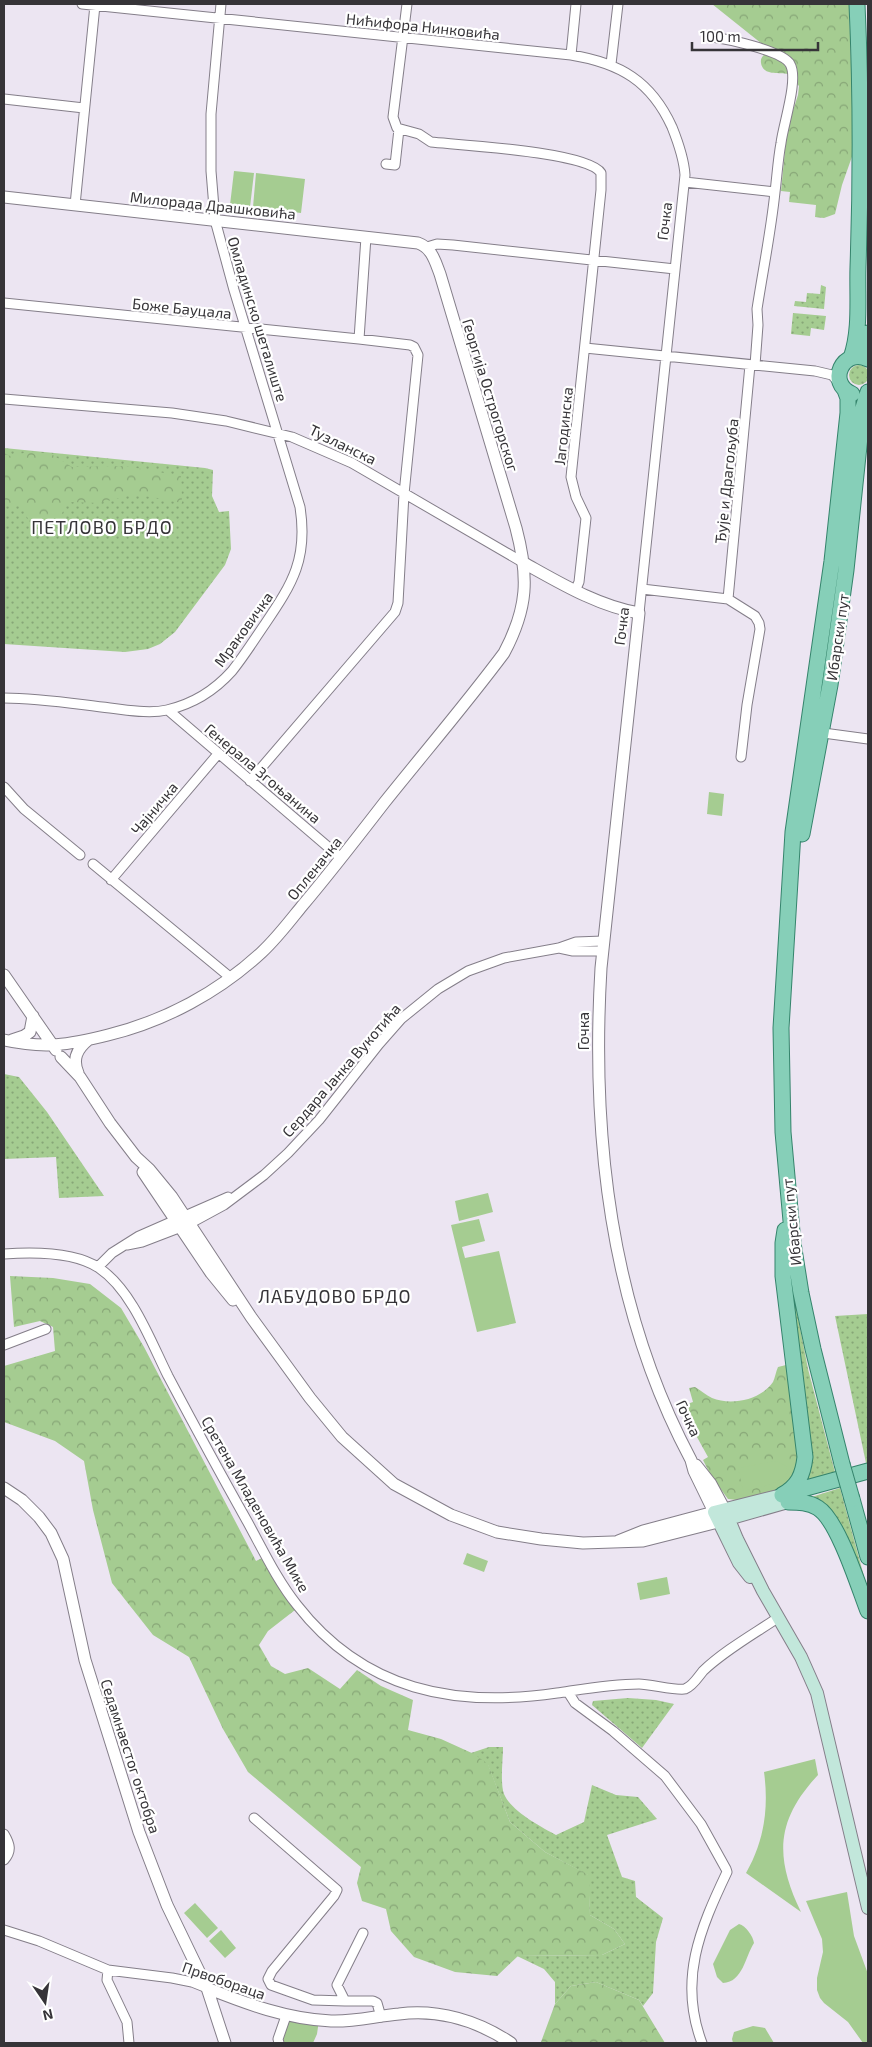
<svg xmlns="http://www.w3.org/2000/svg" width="872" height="2047" font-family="'Exo 2',sans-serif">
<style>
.grass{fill:url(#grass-dots)}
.forest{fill:url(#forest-crowns)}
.green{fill:#a5cc91}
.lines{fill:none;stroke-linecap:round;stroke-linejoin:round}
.minor-casing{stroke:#847e89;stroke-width:11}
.tertiary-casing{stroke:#847e89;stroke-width:13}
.secondary-casing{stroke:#847e89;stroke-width:14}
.primary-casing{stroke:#35846c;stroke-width:17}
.minor{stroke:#fff;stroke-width:9}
.tertiary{stroke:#fff;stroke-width:11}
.secondary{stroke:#c2e7db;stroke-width:12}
.primary{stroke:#86cfb8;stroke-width:15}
.primary-bridge-casing{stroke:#35846c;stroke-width:17;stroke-linecap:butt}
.primary-bridge{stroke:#86cfb8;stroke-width:15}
.labels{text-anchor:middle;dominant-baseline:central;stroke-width:4.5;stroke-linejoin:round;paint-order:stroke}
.street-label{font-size:15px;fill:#363438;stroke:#fff}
.quarter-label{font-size:18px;letter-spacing:1px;fill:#363438;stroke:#fff}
</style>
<defs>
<pattern id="grass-dots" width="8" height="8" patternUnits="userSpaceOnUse" patternTransform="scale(1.25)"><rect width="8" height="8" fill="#a5cc91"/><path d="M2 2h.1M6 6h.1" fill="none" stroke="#87a677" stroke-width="1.8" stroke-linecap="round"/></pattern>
<pattern id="forest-crowns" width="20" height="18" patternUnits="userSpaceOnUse" patternTransform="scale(1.25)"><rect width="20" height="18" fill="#a5cc91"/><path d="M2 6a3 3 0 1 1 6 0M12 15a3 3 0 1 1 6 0" fill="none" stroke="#87a677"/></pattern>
</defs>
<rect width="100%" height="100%" fill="#ece5f2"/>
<path class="grass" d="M821,285L826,287L824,309L794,306L795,301L806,302L807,293L820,294Z
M793,313L826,316L824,330L811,328L810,336L791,334Z
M849 375a10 10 0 1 1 20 0a10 10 0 1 1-20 0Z
M4,448L205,468L213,470L212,496L219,512L229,511L231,549L225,565L175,632L160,644L148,649L125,652L4,644Z
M4,1074L19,1077L47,1112L104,1196L59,1198L56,1157L4,1159Z
M786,1256L808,1369L837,1480L794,1490Z
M868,1314V1463H866L835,1316Z
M840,1488L868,1591L843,1541L802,1500Z
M628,1698L656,1700L674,1704L642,1748L592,1705L593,1701Z
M489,1747H503C503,1759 500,1784 504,1794C511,1811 541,1827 556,1835L584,1822L592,1785L616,1795L638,1797L657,1819L607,1835L622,1877L635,1881L636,1897L663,1918L656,1942L653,1993L643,2006L639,2000L596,1982L571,1986L555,2004V1982L544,1969L517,1956L602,1955L625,1944L614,1929L590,1915L588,1875L545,1852L510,1822L488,1765L471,1753Z"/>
<path class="forest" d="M712,4H849L854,151L842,185L835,214L824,218L815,217L816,205L789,202L790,192L781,191L787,129L798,95L799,86L788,74C779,72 763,76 761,63C760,56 765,54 771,51Z
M29,451L51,454L72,467L125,466L181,476L182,503L135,494L100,503L67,502L54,532L32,526L21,506L4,502V453L12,457Z
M10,1276L53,1278L90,1284L121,1308L144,1347L256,1561L262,1558L295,1610L268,1631L259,1645L271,1666L285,1674L308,1668L340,1689L357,1670L381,1686L413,1700L408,1730L441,1739L474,1754L488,1764L510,1822L545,1852L589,1875L590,1915L614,1929L625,1944L602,1955L518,1956L497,1976L455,1972L414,1957L391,1931L386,1909L362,1901L357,1883L361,1867L248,1772L223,1729L189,1657L153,1635L112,1583L93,1510L84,1461L55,1441L4,1422V1366L55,1351L53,1327L40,1321L14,1327Z
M790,1364L803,1455L788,1488L737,1500L728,1499L711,1476L703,1460L708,1457L682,1410L681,1406L693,1402L689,1388L695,1387C700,1390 706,1395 712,1398C731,1406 761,1400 773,1382C775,1378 776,1371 778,1367Z
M596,1982L639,2000L665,2043H543L541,2042L555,2004L571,1986Z"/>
<path class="green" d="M234,171L254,173L250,207L230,205Z
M256,173L305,179L301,213L253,207Z
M709,792L724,794L722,816L707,814Z
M488,1193L493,1212L459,1221L455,1201Z
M479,1219L485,1241L462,1247L465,1258L499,1251L516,1323L477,1332L451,1225Z
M776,1461L786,1466L788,1472C778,1486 758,1487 743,1491L738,1468Z
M467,1553L488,1561L484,1572L463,1564Z
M667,1577L670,1594L640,1600L637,1583Z
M815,1759L818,1775C775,1821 775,1858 801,1912L746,1873C764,1842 769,1808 764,1772Z
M847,1892L854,1936L868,1974V2043H863L848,2022L824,2003L820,1998L817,1990V1978L823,1952L822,1939L806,1901Z
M195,1903L218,1928L207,1938L184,1913Z
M739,1924C746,1926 753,1936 754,1943C745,1957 743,1982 723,1983L717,1977L713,1964L730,1930Z
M221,1930L236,1948L225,1958L209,1941Z
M286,2016L319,2020L317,2034L313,2043H280Z
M753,2026L765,2028L774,2043H733L732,2039L734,2032Z"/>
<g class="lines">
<g class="minor-casing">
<path id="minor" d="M82,4L571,55C620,63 651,81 672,127C678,142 684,159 685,175L639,613
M407,4L393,117L397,128L419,134L431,142C460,145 588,152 601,173V190L571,477L576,497L586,518L579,582L575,591
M712,37C728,39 783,51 790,64C799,79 783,125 781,143C778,159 777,176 775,192C771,231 763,270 757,309L758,325L755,365
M571,55L576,4
M611,64L618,4
M4,99L84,108
M386,164L395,165L399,129
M685,182L775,192
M75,205L95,5
M427,247L437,244L453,245L675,269
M4,303L359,339L410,345L414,347L418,355L404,494L398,603L395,612L250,781
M359,339L366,237
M585,348L815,371L832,375L839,383
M4,399L172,413L226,421L292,437L352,463L524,563
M642,589L728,599L755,616L759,623L760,629L747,705L741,757
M728,599L750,365
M4,698C40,698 75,704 110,708C128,710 149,714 167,710C193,704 215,690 232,671C244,656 254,640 265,624C293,583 308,558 300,507L234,290L215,220L211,171V114L221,4
M168,710L341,858
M816,732L868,739
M4,787L24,809L80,855
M93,864L231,978
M111,880L218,754
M559,948L573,951H602
M127,1245L142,1242L189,1224L224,1205L264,1175L288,1153L319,1120L379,1044L401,1019L438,989L468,971L504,958L559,948L576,942L603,941
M4,1254C32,1252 75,1252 99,1268C132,1290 151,1342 168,1376C194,1425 220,1473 247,1521C263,1550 277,1580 297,1605C364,1691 455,1708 557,1693C584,1689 611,1684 639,1684C650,1684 677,1691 685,1689C693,1686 698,1677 703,1671C725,1650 754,1634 779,1617
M98,1267L112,1253L139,1236L228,1197
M4,1345L46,1329
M568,1692L575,1703L613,1731L665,1776L701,1824L726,1869L727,1872C700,1929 678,1980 702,2043
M254,1818L337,1890L334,1896L272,1971L268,1979L271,1985L313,2000L345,2001
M4,1834C10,1844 12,1851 4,1860
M4,1930L39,1941L108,1970L172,1978L192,1982L207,1988
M363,1933L337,1985L345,2001H373L377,2003L381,2017
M108,1970L107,1980L127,2022L129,2043
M279,2043L278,2039L286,2016"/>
</g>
<g class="tertiary-casing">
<path id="tertiary" d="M4,197L418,243C432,248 435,261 440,274L516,528C529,577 528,608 504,653C466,704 424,753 384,803C357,838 330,873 302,906C289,922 277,938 262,952C219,992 165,1021 108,1035C68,1045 45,1049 4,1040
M524,563C560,583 598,606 639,613L601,968C591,1136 611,1310 691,1460L694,1471L714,1512L643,1531L618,1541
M4,975L56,1050
M12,1040L24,1036L30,1032L33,1016
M61,1057L80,1077L110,1123L136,1157L149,1169L172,1197L251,1317L310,1398L342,1437L394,1484L451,1515L497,1532L541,1539L583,1543L643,1541L718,1522
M78,1073C72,1059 77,1049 88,1040
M143,1172L211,1273L233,1300
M696,1465L711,1484L725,1510
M4,1488L22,1500L39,1517L51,1533L63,1559L85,1660L139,1832L167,1905L207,1988L225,2043
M207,1988C247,2004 287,2019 331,2021C354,2022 376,2016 399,2014C439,2009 478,2021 511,2043"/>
</g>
<g class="secondary-casing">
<path id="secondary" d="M725,1510L737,1539L763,1591L801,1657L817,1693L868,1908
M721,1521L788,1502
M750,1577L739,1563L714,1512L782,1495"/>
</g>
<g class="primary-casing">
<path id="primary" d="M868,333V351
M851,358C861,330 857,296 858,267C861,179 861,91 857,4
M852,394C826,383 843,347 868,359
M802,834L830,685L846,570L863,408L868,392
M842,1464L813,1349L801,1293L793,1243L783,1132L781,1028L793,832L832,561L848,413V398L845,390
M788,1493L868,1471
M782,1495C798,1486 803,1475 805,1457L783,1276V1243L785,1230
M852,1499L868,1557
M788,1502C798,1502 809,1502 818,1508C838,1520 859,1588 868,1611"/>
</g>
<use href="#minor" class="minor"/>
<use href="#tertiary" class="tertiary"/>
<use href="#secondary" class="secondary"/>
<use href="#primary" class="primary"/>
<g class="primary-bridge-casing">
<path id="primary-bridge" d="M842,1464L852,1499"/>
</g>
<use href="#primary-bridge" class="primary-bridge"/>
</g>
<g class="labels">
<g class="street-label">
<text transform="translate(423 26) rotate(6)">Нићифора Нинковића</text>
<text transform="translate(213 205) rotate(6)">Милорада Драшковића</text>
<text transform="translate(664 221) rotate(-83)">Гочка</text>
<text transform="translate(182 308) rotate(6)">Боже Бауцала</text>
<text transform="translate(258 319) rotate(73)">Омладинско шеталиште</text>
<text transform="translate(491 395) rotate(73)">Георгија Острогорског</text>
<text transform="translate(563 426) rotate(-84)">Јагодинска</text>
<text transform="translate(343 444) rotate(26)">Тузланска</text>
<text transform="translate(726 481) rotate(-84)">Ђује и Драгољуба</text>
<text transform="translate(621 626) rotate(-83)">Гочка</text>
<text transform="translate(243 629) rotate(-54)">Мраковичка</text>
<text transform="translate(837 637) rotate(-82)">Ибарски пут</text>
<text transform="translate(263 773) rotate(40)">Генерала Згоњанина</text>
<text transform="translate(154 808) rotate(-50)">Чајничка</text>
<text transform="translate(314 868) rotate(-51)">Опленачка</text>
<text transform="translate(583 1031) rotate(-90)">Гочка</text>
<text transform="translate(341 1070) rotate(-49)">Сердара Јанка Вукотића</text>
<text transform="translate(791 1222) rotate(-96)">Ибарски пут</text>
<text transform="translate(689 1418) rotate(65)">Гочка</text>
<text transform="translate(256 1504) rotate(60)">Сретена Младеновића Мике</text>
<text transform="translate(131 1756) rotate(72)">Седамнаестог октобра</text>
<text transform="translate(224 1980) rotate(19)">Првобораца</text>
</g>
<g class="quarter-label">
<text x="102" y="527">ПЕТЛОВО БРДО</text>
<text x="335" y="1296">ЛАБУДОВО БРДО</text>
</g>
</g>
<rect width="872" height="2047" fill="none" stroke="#363438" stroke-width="10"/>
<g transform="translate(45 2002) rotate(167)" stroke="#ffffff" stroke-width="4" paint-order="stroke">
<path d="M0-4L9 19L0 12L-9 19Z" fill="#363438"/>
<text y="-8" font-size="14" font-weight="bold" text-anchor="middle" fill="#363438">N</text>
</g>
<path d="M692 42v8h126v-8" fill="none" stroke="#363438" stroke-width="2.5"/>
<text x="700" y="42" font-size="15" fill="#363438" stroke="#ffffff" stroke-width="4" paint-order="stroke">100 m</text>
</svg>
